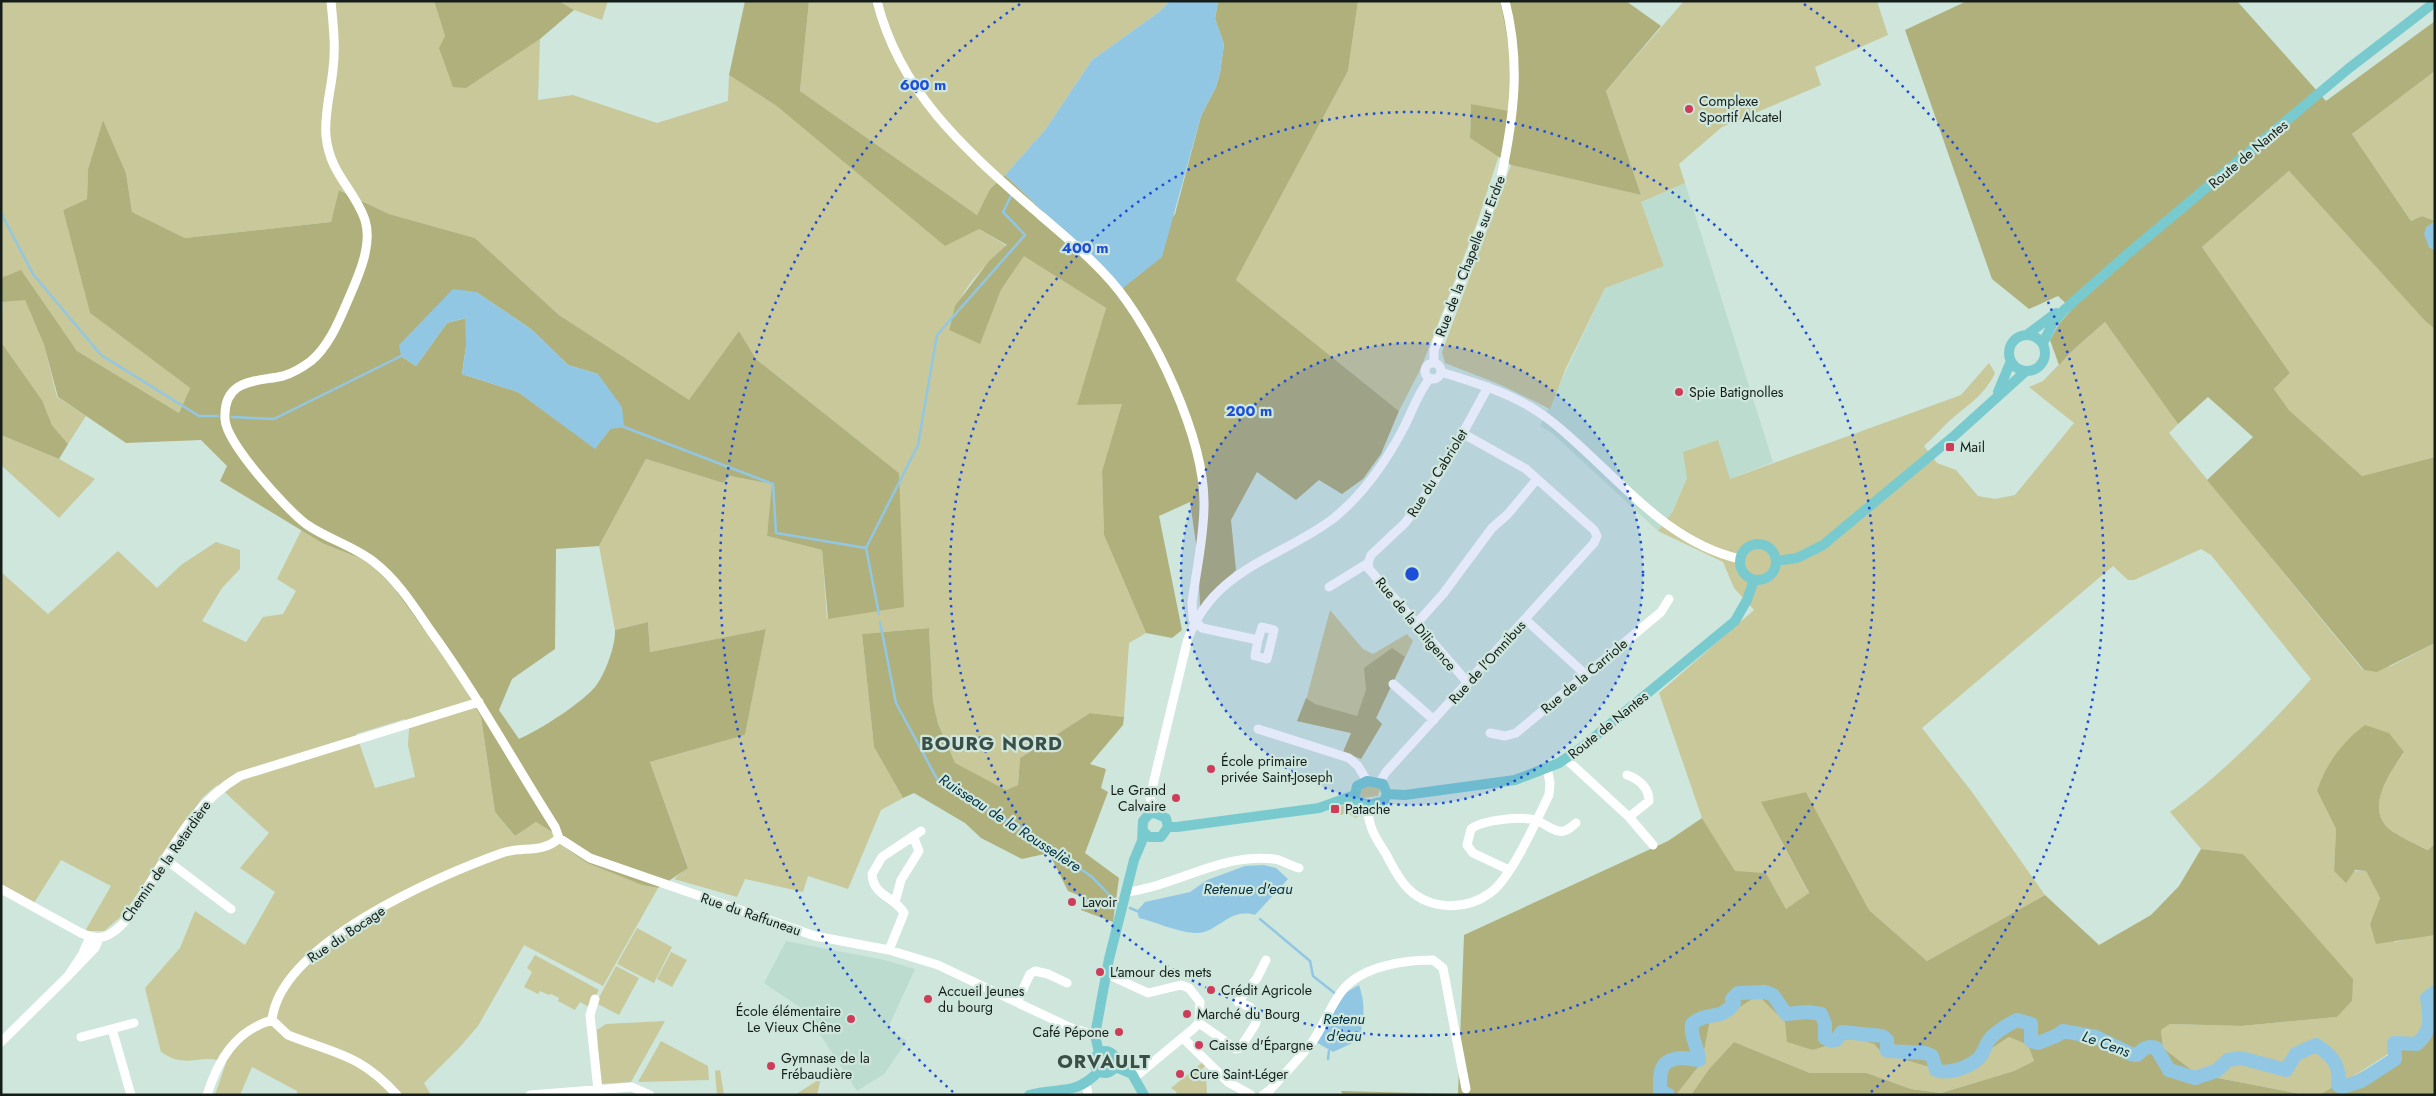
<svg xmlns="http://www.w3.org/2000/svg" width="2436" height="1096" font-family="Jost,sans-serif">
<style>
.built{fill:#bcdcd0}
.green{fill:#c8c89a;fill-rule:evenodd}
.forest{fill:#b0b07d;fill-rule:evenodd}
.water{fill:#92c7e4}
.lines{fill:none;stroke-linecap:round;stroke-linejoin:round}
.stream{stroke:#92c7e4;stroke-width:2.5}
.river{stroke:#92c7e4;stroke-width:14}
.minor{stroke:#fff;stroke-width:9}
.major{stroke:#79cacf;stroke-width:10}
.ring{fill:none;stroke:#1d4ed8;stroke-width:2.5;stroke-dasharray:2.5 5}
.poi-dot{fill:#cd3d5a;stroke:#cee6dc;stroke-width:2}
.labels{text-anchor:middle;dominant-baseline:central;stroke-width:4.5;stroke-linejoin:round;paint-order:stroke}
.poi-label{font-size:14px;fill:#151d1a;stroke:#cee6dc;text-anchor:start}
.street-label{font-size:14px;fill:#151d1a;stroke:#cee6dc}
.water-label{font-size:15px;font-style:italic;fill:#013044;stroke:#cee6dc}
.district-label{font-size:19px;font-weight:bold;letter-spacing:1px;fill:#3b4f48;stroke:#cee6dc}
.centre{fill:#1d4ed8;stroke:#cee6dc;stroke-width:2.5}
.ring-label{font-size:15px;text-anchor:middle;font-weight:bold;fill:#1d4ed8;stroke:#cee6dc;stroke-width:4.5;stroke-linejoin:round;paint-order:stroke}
</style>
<rect width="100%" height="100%" fill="#cee6dc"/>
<path class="built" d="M1685,183L1773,462L1730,479L1687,478L1673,511L1658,531L1552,433L1540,426L1605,288L1664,266L1641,202Z
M786,941L884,960L915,969L888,1028L907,1041L884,1074L857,1091L804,1010L764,983Z"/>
<path class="green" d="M1,1H434L445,36L507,59L540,39L538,100L573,95L657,123L728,101L729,75L778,107L1007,246C981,267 955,296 949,330L980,343L1001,290L1024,255L1106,308L1078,405L1123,403L1102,471L1104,535L1146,633L1129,643L1124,717L1090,713L1020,758L1018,785L1006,790L955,764L938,724L933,701L929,628L862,634L874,747L903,798L881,810L848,889L808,876L803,892L745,879L737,897L674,879L688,867L650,762L745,735L766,629L650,652L648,622L615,630L599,546L646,459L723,483L730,476L773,484L767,536L822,550L827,619L899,473L756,359L739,331L689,401L559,315L475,238L389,214L340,190L331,222L185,238L132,212L126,173L103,120L88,169L87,199L63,210L90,313L190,388L179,413L77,351L21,271L1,278Z
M559,1H608L602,20L574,10Z
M809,1H1170L1159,12L1092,60L1045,130L1005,175L990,189L977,215L800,91Z
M1358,1H1500L1511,59L1509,112L1471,104L1470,138L1499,155L1478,220L1421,368L1399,411L1236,280L1348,71Z
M1684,1H1877L1888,35L1815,67L1821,85L1722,127L1679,164L1685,183L1641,202L1664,266L1605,288L1566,368L1550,409L1501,385L1445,363L1442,352L1511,165L1641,195L1606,91Z
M2435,71V221L2422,216L2411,221L2352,134Z
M2289,171L2425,321L2435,329V457L2362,476L2289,410L2274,389L2290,373L2202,247Z
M3,300H25L44,345L57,397L86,416L68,444L52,425L42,400L1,342Z
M2105,322L2178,424L2169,433L2363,670L2391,666L2435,643V844L2429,850C2418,845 2396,836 2387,827C2366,805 2391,772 2404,753L2317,791L2336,829L2334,871H2366L2380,898L2370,924L2395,942L2421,936L2435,935V984L2421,997L2434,1017L2421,1033L2352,1077L2318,1095H2306L2197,1074L2163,1048L2161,1030L2170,1024L2241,1026L2337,1017L2352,1001L2243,854L2201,849L2170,812C2223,773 2268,728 2311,679L2211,555L2201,549L2134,580H2128L2113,566L1922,728L1972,792L2045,895L1927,961L1869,910L1806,792L1762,803L1809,894L1786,909L1766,873L1735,872L1702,818L1659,693L1754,610L1734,588L1723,562L1658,531L1673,511L1687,478L1683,452L1718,440L1730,479L1961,395L1989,363L1995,373C1984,397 1965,406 1946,424C1939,431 1932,439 1924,446L1937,463L1956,470L1978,496L1995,499L2015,495L2074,423L2029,387L2043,381L2072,351Z
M1,435L59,459L95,479L59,518L1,465Z
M302,529L324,544L367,561L393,587L458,677L481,717L495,812L515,836L536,822L552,832L567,849L587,863L642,885L658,888L603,986L524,945L478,1026L459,1048L424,1083L431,1095H297V1091L252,1067L240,1095H215L226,1063C201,1051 188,1071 161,1052L145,988L180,948L195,911L245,945L275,892L240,868L269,833L217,785L202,798L123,915L104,931H85L111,886L61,860L34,903L1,886V572L48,614L118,551L157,588L181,565L216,542L240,550V569L222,588L202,621L246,642L263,617L283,614L296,591L277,579ZM405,719L409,729L408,745L415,777L375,788L356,734Z
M1330,610L1363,649L1373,654L1407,634L1413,641L1376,718L1382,724L1361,759L1351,733L1297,721L1305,704Z
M1374,785L1380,789L1378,796L1362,798L1359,793L1363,787Z
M1346,804L1360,815L1356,818L1345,812L1342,815L1336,813L1338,808Z
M637,928L672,947L654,983L617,964Z
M671,952L687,960L672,987L657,979Z
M535,955L599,990L589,1007L580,1002L575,1010L558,1001L559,998L551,994L549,995L540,991L538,994L524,987L532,972L527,968Z
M616,966L639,978L619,1015L596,1003Z
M1758,994L1813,1050L1853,1038L1874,1044L1882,1053L1929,1067L1968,1064L2009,1037L2028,1045L2034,1061L2014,1071L1941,1093L1911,1089L1867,1073H1810L1734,1042L1709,1069L1691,1095H1676L1702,1062L1710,1020L1734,1011Z
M665,1021L631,1082L600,1084L597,1030L606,1024Z
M661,1041L708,1066L709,1080L638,1082Z
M1203,1062L1206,1065L1201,1070L1206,1075L1207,1095H1175L1177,1092L1171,1088Z
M720,1070L724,1095H717L715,1071Z
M821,1078L817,1095H795Z"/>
<path class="forest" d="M434,1H559L574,10L540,39L466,88L453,87L439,48L445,36Z
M745,1H809L800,91L977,215L990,189L1005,175L1123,288L1175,214L1201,116L1216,87L1220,73L1224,44L1215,19L1218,1H1358L1348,71L1236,280L1399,411L1381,454L1363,479L1342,494L1319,480L1296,500L1257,472L1231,520L1236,570L1200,607L1198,557L1190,502L1159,516L1182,630L1172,638L1146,633L1104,535L1102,471L1122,404L1077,405L1106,308L1024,256L1001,290L980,344L949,330L955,306L989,261L1007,245L979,229L945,246L778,107L729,75Z
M1500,1H1626L1661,26L1606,91L1641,195L1511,165L1470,138L1471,104L1509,111L1511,59Z
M1967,1H2237L2326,101L2435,21V71L2352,134L2411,221L2422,216L2435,221L2426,228L2429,247L2435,250V329L2425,321L2289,171L2202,247L2290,373L2274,389L2289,410L2362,476L2435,457V643L2377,672L2364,670L2207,480L2253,437L2208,397L2178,424L2105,322L2072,351L2059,365L2050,340L2059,324L2072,309L2058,296L2029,309L1992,279L1905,30Z
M103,120L126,173L132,212L185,238L331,222L339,190L389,214L475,238L559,315L689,400L739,331L756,359L899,473L904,607L828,619L822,550L767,536L772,484L730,476L723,483L646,459L599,546L556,549L555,649L512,679L499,710L519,739C541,729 579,705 595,687C605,675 616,644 615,630L648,622L650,652L766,629L745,735L650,762L688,868L658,888L642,885L587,863L567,849L552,832L536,822L515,836L495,812L481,717L458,677L393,587L367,561L324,544L220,481L227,466L201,440L126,443L58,397L44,345L25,300L1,302V278L21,270L77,351L179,413L190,388L90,313L63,210L87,199L88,169ZM476,292L531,329L568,365L598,374L610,429L595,448L518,392L462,374L466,346V318L447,323L416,366L401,356Z
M1,342L42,400L52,425L68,444L59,459L1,435Z
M929,628L933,701L938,724L955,763L1006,790L1018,785L1020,758L1090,713L1124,717L1123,725L1090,764L1106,769L1101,788L1108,792L1085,853L1119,878L1113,922L1081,910L1083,897L1068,891L1049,853L1022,859L981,838L965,823L914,793L903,798L874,747L862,634Z
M1392,648L1405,657L1376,718L1382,724L1361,759L1343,752L1351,733L1297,721L1306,698L1315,704L1357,716L1366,690L1364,668Z
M2365,725L2389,733L2404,752C2391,772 2366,805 2387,827C2395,835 2418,845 2428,850L2435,844V935L2376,944L2370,924L2380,898L2366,871L2355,870L2346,883L2334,871L2336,829L2317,791C2326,764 2342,742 2365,725Z
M1806,792L1869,910L1927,961L2045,895L2099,945L2151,915L2179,886L2201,849L2243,854L2353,979L2352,1001L2337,1017L2241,1026L2170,1024L2161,1030L2163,1048L2197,1074L2306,1095H1691L1709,1069L1734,1042L1810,1073H1867L1911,1089L1941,1093L2014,1071L2034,1061L2028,1045L2009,1037L1968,1064L1929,1067L1882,1053L1874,1044L1853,1038L1813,1050L1787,1042L1785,1022L1758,995L1734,1011L1710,1020L1702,1062L1676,1095H1343L1341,1091L1458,1094L1464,935L1668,841L1702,818L1735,871L1766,873L1786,909L1809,893L1761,802Z
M2435,984V1095H2318C2356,1075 2407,1051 2434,1017L2421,997Z"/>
<path class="water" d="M1170,1H1218L1215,19L1224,44L1220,73L1216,87L1201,116L1162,257L1123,288L1005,175L1045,130L1092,60L1159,12Z
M2435,221V250L2429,247L2424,234L2426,228Z
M453,289L476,292L531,329L568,365L598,374L622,407L624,427L610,429L595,449L518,392L462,374L466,346L465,318L447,323L416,366L401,356L399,345Z
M1264,865L1276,868L1288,879L1255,915C1228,907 1218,934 1195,933C1176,932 1157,922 1139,918L1137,911L1145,902L1190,892L1207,880L1245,866Z
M1359,985C1366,1005 1364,1019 1359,1040L1333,1052L1316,1042L1345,993Z"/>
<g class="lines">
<path class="stream" d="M1,213L33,274L101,355L199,416H218
M232,417L274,419L401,356
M624,427L773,484L776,533L866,548
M879,614L866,548L918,445L937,335L1025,235L1003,212L1011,196
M880,622L896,703L937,779L1026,831L1092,877L1117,903
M1130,908L1137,911
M1260,919L1310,961L1313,976L1337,995
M1328,1059L1329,1051"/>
<path class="river" d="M1668,1095L1660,1090C1660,1071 1659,1059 1683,1058C1689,1058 1694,1060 1699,1060C1698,1046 1690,1038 1692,1024C1708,1010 1720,1022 1734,1003L1732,999L1738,993L1765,992L1773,995L1786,1014L1808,1012L1821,1014L1825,1024V1038L1831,1041L1836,1040L1842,1032L1882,1036L1887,1040V1051L1925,1053L1932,1056L1936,1070C1948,1075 1970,1067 1979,1058C1984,1053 1985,1045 1989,1040C1996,1031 2007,1025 2017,1020L2031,1024V1041L2038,1043L2056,1036L2063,1031L2096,1037L2131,1054L2137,1055C2143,1049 2147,1045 2156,1048L2169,1070L2195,1078L2216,1071L2228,1060L2241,1058L2286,1070L2296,1054L2316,1045C2332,1055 2341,1066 2338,1085L2342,1087L2361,1081L2395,1059L2394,1043L2417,1044C2433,1029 2430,1018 2427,998L2435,992"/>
<path class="minor" d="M331,1C333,24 336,46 333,69C331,91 324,113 326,136C330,175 354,188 365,220C373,245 358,277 348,300C339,321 329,346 311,361C303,367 293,373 283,376C256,382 223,378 225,419C226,443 286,509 306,524C327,539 354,546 374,562C398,581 413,605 430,630C476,693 513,761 555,827L559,838L590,858L815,936L889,950L938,965L1069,1027L1095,1035
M877,1C900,93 965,149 1033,209C1060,232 1088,255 1111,281C1154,330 1205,439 1204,505C1204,538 1196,571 1192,603L1193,619L1202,628L1258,640L1255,656L1267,659L1274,630L1262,627L1258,640
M1434,363V350L1501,178C1514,116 1521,63 1505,1
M1425 371a8 8 0 1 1 16 0a8 8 0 1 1-16 0Z
M1441,372C1480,384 1518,395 1551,421C1612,469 1661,541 1740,559
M1368,563L1369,569L1468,683
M1329,587L1368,563L1371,555L1405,523L1419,505L1448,460L1488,387
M1526,620L1585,674
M1416,624L1443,594L1492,528L1508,514L1537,479
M1393,684L1434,720
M1258,729L1349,758L1358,766L1367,781
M1490,733L1505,736L1516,733L1661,612L1669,599
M1566,759L1629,817L1653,845
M1627,775C1639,779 1649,788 1649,801L1629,817
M1380,782L1386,772L1594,543L1597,536L1594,530L1526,469L1462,433
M1368,805C1367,825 1375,837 1386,854C1391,864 1397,875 1404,884C1425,910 1464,912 1490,893C1511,879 1537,819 1549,795L1550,783L1547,768
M1154,813L1150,797L1187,642C1212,568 1280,559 1334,518C1362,495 1385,463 1402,431C1412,413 1417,394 1430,378
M165,859L231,909
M1509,870L1473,853L1467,845L1471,829C1482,820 1521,816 1535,820C1543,822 1551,830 1559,831C1566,833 1571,827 1576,823
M1,889L81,933C93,938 103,940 113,932C127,923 135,906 144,893C172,848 194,803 240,776L479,702
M1126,892C1177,886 1220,853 1274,859C1282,860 1291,866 1299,868
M895,902L901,880L919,851L913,836
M90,937L82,955L68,976L95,948L99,938
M889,950L904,913C894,896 873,896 872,874L882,857L921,831
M1107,974L1148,993L1181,985L1189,988L1200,1002L1199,1023L1193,1029L1135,1077
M595,999L590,1015L598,1090
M1017,1002L1030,974L1035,971L1048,974L1067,983
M1199,1023L1236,1049L1240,1048L1255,1025L1257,1018L1250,1007L1238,1002L1257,978L1266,960
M112,1029L131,1095
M81,1037L134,1023
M1184,1039L1228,1082L1251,1095
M1,1042L68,976
M1086,1084L1088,1095
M207,1095C218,1060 235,1031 272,1020
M397,1095C360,1054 336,1054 288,1035L272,1020C280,944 437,876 502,853C521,846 543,854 559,838
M530,1095L632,1087L650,1095
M1263,1095L1270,1090C1284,1074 1300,1058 1313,1041C1324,1025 1330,1006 1342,991C1361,966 1405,960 1433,960L1443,968L1466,1089"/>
<path class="major" d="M2028,334L2056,313
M2009 353a18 18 0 1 1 36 0a18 18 0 1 1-36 0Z
M2043,343L2053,323L2064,310L2131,251L2348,69L2435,2
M1998,392L2011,361
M1740 562a18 18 0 1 1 36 0a18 18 0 1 1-36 0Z
M1776,561L1797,558L1823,545L1954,436L2026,371
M1367,781L1383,784L1387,794L1384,801L1368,805L1357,801L1355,795L1357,786Z
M1387,794L1405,795L1515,780L1559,763L1581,748L1735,621L1747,600L1754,580
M1168,827H1177L1319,808L1355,795
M1094 1062a11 11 0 1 1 22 0a11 11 0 1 1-22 0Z
M1099,1053L1095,1035L1109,959L1134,860L1142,841L1143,821L1149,814L1154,813L1166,818L1168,827L1161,837H1149L1143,831
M1115,1067L1132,1074L1144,1095
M1029,1095C1059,1087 1076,1096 1099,1071"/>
</g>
<circle cx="1412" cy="574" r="231" fill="#1d4ed8" fill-opacity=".12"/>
<g class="ring">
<circle cx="1412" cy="574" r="231"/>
<circle cx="1412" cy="574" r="462"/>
<path d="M953 1092A692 692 0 0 1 1020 4M1804 4A692 692 0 0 1 1871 1092"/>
</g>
<g class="poi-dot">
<circle cx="1689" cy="109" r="5"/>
<circle cx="1679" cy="392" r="5"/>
<rect x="1945" y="442" width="10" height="10" rx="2.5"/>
<circle cx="1211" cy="769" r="5"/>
<circle cx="1176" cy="798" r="5"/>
<rect x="1330" y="804" width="10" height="10" rx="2.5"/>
<circle cx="1072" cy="902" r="5"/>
<circle cx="1100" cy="972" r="5"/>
<circle cx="1211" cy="990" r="5"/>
<circle cx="928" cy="999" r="5"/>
<circle cx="1187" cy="1014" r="5"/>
<circle cx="851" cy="1019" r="5"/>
<circle cx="1119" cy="1032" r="5"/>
<circle cx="1199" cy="1045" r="5"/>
<circle cx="771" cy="1066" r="5"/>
<circle cx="1180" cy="1074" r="5"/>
</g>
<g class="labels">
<g class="poi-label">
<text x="1699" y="101">Complexe<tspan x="1699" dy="16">Sportif Alcatel</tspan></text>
<text x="1689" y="392">Spie Batignolles</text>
<text x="1960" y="447">Mail</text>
<text x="1221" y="761">École primaire<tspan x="1221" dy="16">privée Saint-Joseph</tspan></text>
<text x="1166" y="790" text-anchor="end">Le Grand<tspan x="1166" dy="16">Calvaire</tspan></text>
<text x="1345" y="809">Patache</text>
<text x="1082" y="902">Lavoir</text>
<text x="1110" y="972">L'amour des mets</text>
<text x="1221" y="990">Crédit Agricole</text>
<text x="938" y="991">Accueil Jeunes<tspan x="938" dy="16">du bourg</tspan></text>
<text x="841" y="1011" text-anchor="end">École élémentaire<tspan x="841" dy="16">Le Vieux Chêne</tspan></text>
<text x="1197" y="1014">Marché du Bourg</text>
<text x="1109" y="1032" text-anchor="end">Café Pépone</text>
<text x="1209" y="1045">Caisse d'Épargne</text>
<text x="781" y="1058">Gymnase de la<tspan x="781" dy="16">Frébaudière</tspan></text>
<text x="1190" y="1074">Cure Saint-Léger</text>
</g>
<g class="street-label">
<text transform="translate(2248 154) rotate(-40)">Route de Nantes</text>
<text transform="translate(1470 256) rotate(-69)">Rue de la Chapelle sur Erdre</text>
<text transform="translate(1437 473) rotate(-58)">Rue du Cabriolet</text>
<text transform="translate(1416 624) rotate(50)">Rue de la Diligence</text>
<text transform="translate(1487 662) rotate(-48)">Rue de l'Omnibus</text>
<text transform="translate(1584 676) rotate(-40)">Rue de la Carriole</text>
<text transform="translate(1608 725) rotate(-39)">Route de Nantes</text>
<text transform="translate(166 861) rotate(-55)">Chemin de la Retardière</text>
<text transform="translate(751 914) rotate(19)">Rue du Raffuneau</text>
<text transform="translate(346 934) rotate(-34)">Rue du Bocage</text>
</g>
<g class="water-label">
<text transform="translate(1010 823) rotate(33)">Ruisseau de la Rousselière</text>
<text x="1248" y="889">Retenue d'eau</text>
<text x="1344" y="1019">Retenu<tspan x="1344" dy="17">d'eau</tspan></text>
<text transform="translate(2106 1044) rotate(20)">Le Cens</text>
</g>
<g class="district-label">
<text x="992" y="743">BOURG NORD</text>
<text x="1104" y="1061">ORVAULT</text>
</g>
</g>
<circle cx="1412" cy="574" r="8" class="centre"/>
<g class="ring-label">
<text x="923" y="90">600 m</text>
<text x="1085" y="253">400 m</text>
<text x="1249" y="416">200 m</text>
</g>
<rect width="2436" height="1096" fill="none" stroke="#151d1a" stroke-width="5"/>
</svg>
